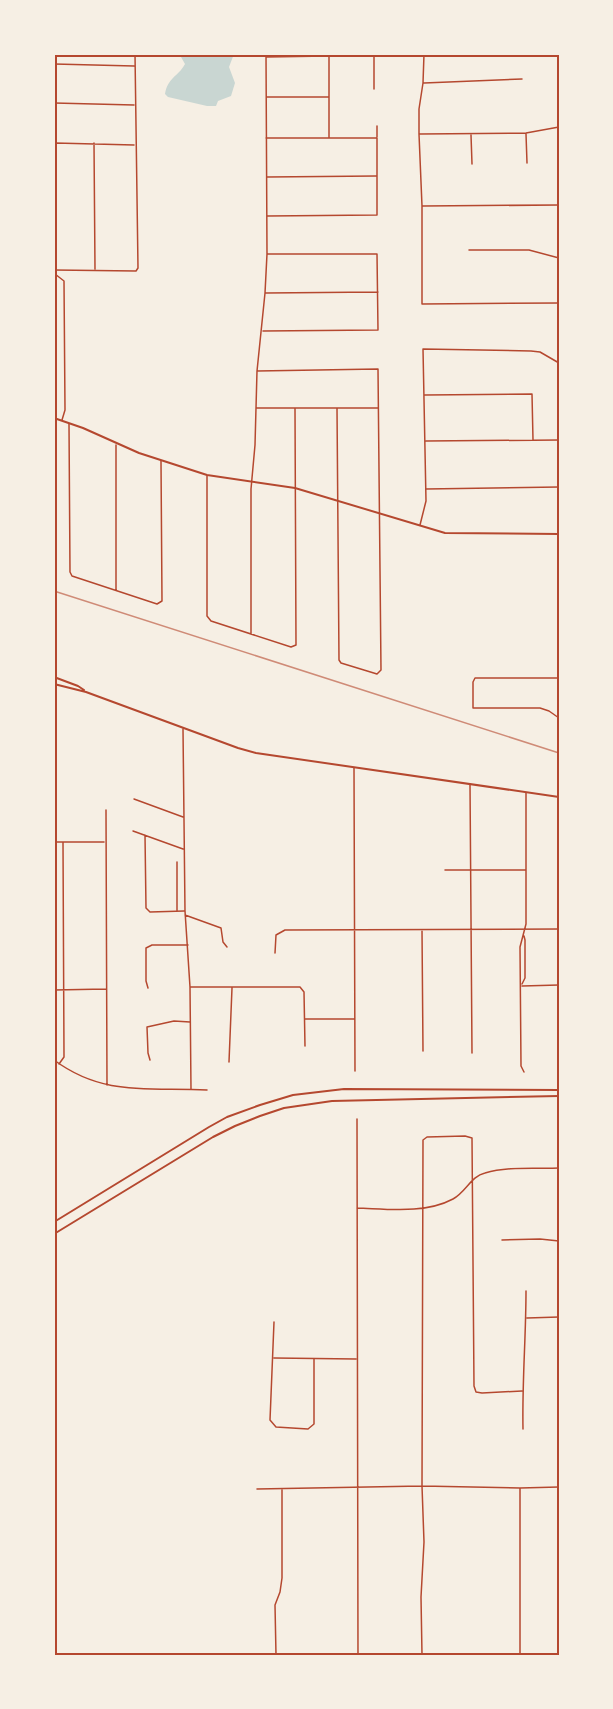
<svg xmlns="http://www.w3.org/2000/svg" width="613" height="1709" font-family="'Open Sans',sans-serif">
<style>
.water{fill:#c9d6d2}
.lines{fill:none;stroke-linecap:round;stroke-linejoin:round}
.pedestrian{stroke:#b5482f;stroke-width:1.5}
.minor{stroke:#b5482f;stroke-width:1.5}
.tertiary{stroke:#b5482f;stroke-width:2}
.secondary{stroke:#b5482f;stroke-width:2}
.primary{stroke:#b5482f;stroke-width:2}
.rail{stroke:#cf8b77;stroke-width:1.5}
.neatline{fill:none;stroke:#b5482f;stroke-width:2}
</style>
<rect width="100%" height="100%" fill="#f6efe4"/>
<path class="water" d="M172,54H234L229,67L235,83L231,96L218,101L216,106H207L168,97L165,94C168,77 178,77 185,64L181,57Z"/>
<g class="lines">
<path class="pedestrian" d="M55,270V274L64,281L65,410L62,420"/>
<path class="minor" d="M374,54V89
M424,54L423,83L419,109V134L422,206V304L559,303
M266,57L328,56
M54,64L134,66
M424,83L522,79
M267,97H328
M54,103L134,105
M377,126V137
M420,134L526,133L559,127
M526,134L527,163
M471,135L472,164
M329,137V54
M266,138H377V215L267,216
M55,143V269
M55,143L134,145
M94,143L95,269
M267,177L376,176
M423,206L559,205
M469,250H529L559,258
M54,270L136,271L138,268L135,54
M266,293L378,292
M263,331L378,330L377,254H268
M257,371L378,369L381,670L377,674L341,663L339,660L337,408
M425,395L532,394L533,440
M257,408H378
M69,424L70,572L72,576L157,604L162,601L161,461
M426,441L559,440
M116,445V590
M207,476V616L211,621L291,647L296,645L295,409
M426,489L559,487
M420,525L426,501L423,349L531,351L540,352L559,363
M251,634V489L255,445L257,371L265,293L267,254L266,54
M559,678H475L473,682V708H540L549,711L559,718
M183,729L185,911L190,987L191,1089
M354,768L355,1071
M470,784L472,1053
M134,799L183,817
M106,810L107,1085
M133,831L183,849
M145,835L146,908L150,912L184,911
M54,842H104
M445,870H525
M177,910V862
M185,915L221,928L223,942L227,947
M422,930L423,1051
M275,953L276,935L285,930L559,929
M522,984L525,978V940L524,936
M522,986L559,985
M191,987H300L304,992L305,1046
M148,988L146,981V948L152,945H188
M54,990L106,989
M305,1019H354
M54,1060C104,1097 149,1087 207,1090
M150,1060L148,1053L147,1027L174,1021L190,1022
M229,1062L232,988
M59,1064L64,1057L63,842
M524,1072L521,1066L520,947L526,924V793
M357,1119L358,1655
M357,1208C388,1209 425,1214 453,1199C466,1192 471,1176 485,1173C508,1166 535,1169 559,1168
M502,1240L540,1239L559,1241
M527,1318L559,1317
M274,1322L270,1420L276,1427L308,1429L314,1424V1359
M274,1358L356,1359
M523,1429C522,1383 526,1337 526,1291
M520,1488V1654
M257,1489L422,1486L520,1488L559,1487
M276,1655L275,1605L280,1592L282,1578V1489
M287,1655L559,1654
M422,1655L421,1597L424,1542L422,1486L423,1140L427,1137L465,1136L472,1138L474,1386L476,1392L482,1393L522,1391"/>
<path class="tertiary" d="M54,418L83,428L139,453L207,475L295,488L445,533L559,534"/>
<path class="secondary" d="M54,677L78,686L84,690
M54,684L86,692L238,748L256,753L559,797"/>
<path class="primary" d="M54,1222L209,1127L227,1117L260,1105L293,1095L344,1089L559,1090
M54,1234L213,1137L235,1126L260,1116L284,1108L332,1101L559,1096"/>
<path class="rail" d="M54,591L559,753"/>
</g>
<rect width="613" height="1709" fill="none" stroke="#f6efe4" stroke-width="111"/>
<rect x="56" y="56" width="502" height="1598" class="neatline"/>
</svg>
